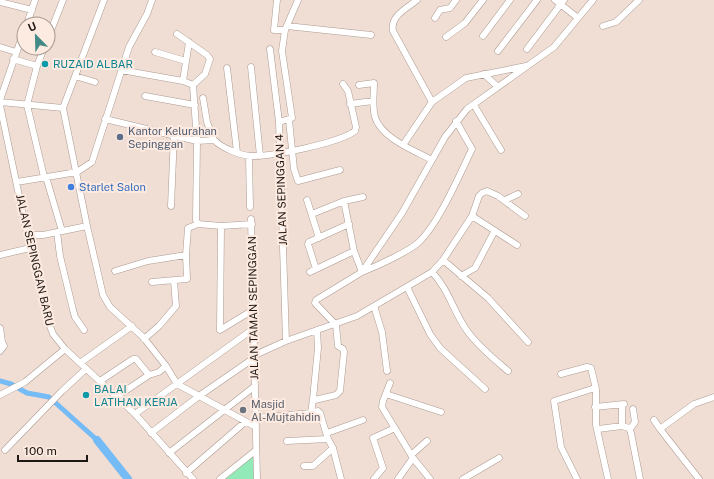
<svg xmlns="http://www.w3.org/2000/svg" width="714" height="479" font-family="'Public Sans',sans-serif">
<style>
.green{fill:#92eab8}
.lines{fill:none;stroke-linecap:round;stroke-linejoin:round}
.canal{stroke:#75bbf6;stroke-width:5}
.river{stroke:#75bbf6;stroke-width:8}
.minor-casing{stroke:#ac9b92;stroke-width:7}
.minor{stroke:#fff;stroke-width:6}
.culture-dot{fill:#0f9aa8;stroke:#fdeae0;stroke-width:1.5}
.service-dot{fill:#5c6f8a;stroke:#fdeae0;stroke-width:1.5}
.shop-dot{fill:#3f7fe0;stroke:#fdeae0;stroke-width:1.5}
.worship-dot{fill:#6b7280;stroke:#fdeae0;stroke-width:1.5}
.labels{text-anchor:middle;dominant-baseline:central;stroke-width:4;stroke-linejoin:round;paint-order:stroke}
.culture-label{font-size:11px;fill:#0d838f;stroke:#fdeae0;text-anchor:start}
.service-label{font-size:11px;fill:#4e5e75;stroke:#fdeae0;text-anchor:start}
.shop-label{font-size:11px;fill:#366cbe;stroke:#fdeae0;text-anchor:start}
.street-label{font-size:11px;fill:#1e1814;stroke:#fdeae0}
.worship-label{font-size:11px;fill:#5b616d;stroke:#fdeae0;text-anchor:start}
</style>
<rect width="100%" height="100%" fill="#f0ddd3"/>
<path class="green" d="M253,456L254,479H224Z"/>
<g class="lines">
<path class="canal" d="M0,381L11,384L27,393L49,397L97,440"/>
<path class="river" d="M97,440L128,479"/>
<g class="minor-casing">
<path id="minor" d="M277,0L274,30H285
M555,0L578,18
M0,2L32,10
M435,18L440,10L450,8L456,0
M27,24L35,0
M287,26L371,35
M603,26L616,22L639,0
M177,34L207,55L210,59L205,74L193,85L197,141L214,140C222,148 239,155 250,156C271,157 339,143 355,131L356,127L348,91L343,84
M483,36L510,0
M446,37L465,23L483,0
M48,38L63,0
M0,47L16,52
M44,48L37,66L27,105L44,177
M270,49L279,122L286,341
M527,49L564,0
M498,51L537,0
M155,52L186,61
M13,59L37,66
M251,67L260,156
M227,68L237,152
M121,70L183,81L193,85
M484,74L498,87
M75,76L95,82
M183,81L189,42
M359,85L374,83C374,94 372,106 375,117C381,138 415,151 432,160
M145,96L195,105
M203,98L207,122L214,140
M0,100L24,31
M0,102L63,108
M432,102L466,78L526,66
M350,104L373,101
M0,105L30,248L48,321L53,334L65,349L135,414L193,479
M474,105L501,150
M105,119L197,141L196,220L198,224L221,226L252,224
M289,120L294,169L298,181L340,170
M279,122L292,118L282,51L285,30L298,0
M403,145L432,102L393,31C390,16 406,9 417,0
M249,156L250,207
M46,177L62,231
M17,182L77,172L92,162L129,47L147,14L152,0
M307,200L319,238
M505,200L518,194
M344,201L354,251L362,272C377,266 408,252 419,242C439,223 460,174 472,149L456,121
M171,206L174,134
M312,214L344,201L363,197
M472,216L517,245
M251,219L257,479
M87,226L103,295L110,307L143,337L166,366L177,384L256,427
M221,226L220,330L253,310
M57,232L60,256L73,310L75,317L84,330
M28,235H43L87,226L63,108L104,0
M0,255L30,248
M443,260L488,298L528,342
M316,269L308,244L309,242L349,224
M115,271L148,261L186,255L188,228L198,224
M310,272L354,251
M432,272C450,291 453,312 468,332C479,347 494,359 508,371
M461,276L475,268L494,232
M152,282L187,279L186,255
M407,287L430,334L440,348L485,389
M374,306L382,332L387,371
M0,328L2,342L0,343
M317,330L318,348L313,399L315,400L336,395L340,391L344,352L343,349L338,346L336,325L315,303L316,300L362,272L402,213L445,137L467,109L554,47L593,0
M144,339L159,326L176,306L174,281
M0,351L4,346L2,342
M255,355L286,341L357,316L432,272L443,260L472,216L479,196L482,193L487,191L498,196L525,216
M80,363L132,326
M561,374L587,367L591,368L596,389
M100,381L133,359H136L149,375L159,372L166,366
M390,383L383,401L382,407L413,458L430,479
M386,394L441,412
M0,395L25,382L65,349
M116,397L149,375
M622,405V426L629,428L631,433L640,479
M595,407L624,404
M311,413L318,411L320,413L328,439L333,448L341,479
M135,414L253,329
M256,418L311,413L313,399
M654,420L660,429
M598,429L622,426
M630,429L635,422L633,409
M151,433L199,396L254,358
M327,433L363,420
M287,441L328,439
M5,450L62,391L86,369
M169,453L255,386
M411,455L427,441
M304,466H313L333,448
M186,473L245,422
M220,479L255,451
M374,479L383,468L373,438L395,428
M398,479L413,458
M463,479L499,458
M577,479L561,447L554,401L592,389H596V425L608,479
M699,479L660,429L694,404L714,397"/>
</g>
<use href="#minor" class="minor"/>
</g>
<g class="culture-dot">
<circle cx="45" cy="64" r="4"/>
<circle cx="86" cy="395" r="4"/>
</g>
<circle class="service-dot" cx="120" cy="137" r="4"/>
<circle class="shop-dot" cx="71" cy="187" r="4"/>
<circle class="worship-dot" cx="243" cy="410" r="4"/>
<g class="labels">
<g class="culture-label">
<text x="53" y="64">RUZAID ALBAR</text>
<text x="94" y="389">BALAI<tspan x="94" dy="13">LATIHAN KERJA</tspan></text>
</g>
<g class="service-label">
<text x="128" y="131">Kantor Kelurahan<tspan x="128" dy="13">Sepinggan</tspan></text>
</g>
<g class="shop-label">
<text x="79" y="187">Starlet Salon</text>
</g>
<g class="street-label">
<text transform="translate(281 190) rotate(-92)">JALAN SEPINGGAN 4</text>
<text transform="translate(35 260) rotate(77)">JALAN SEPINGGAN BARU</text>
<text transform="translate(253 308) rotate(-91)">JALAN TAMAN SEPINGGAN</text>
</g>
<g class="worship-label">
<text x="251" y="404">Masjid<tspan x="251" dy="13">Al-Mujtahidin</tspan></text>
</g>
</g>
<g transform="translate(36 36) rotate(337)"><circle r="19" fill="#fdeae0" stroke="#a4968e"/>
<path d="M0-3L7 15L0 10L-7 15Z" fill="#448b87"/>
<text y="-6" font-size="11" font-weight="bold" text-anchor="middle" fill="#1e1814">U</text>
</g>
<path d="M18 455v6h69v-6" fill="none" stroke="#1e1814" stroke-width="2"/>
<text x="24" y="455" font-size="12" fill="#1e1814" stroke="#fdeae0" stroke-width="3" paint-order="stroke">100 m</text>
</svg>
